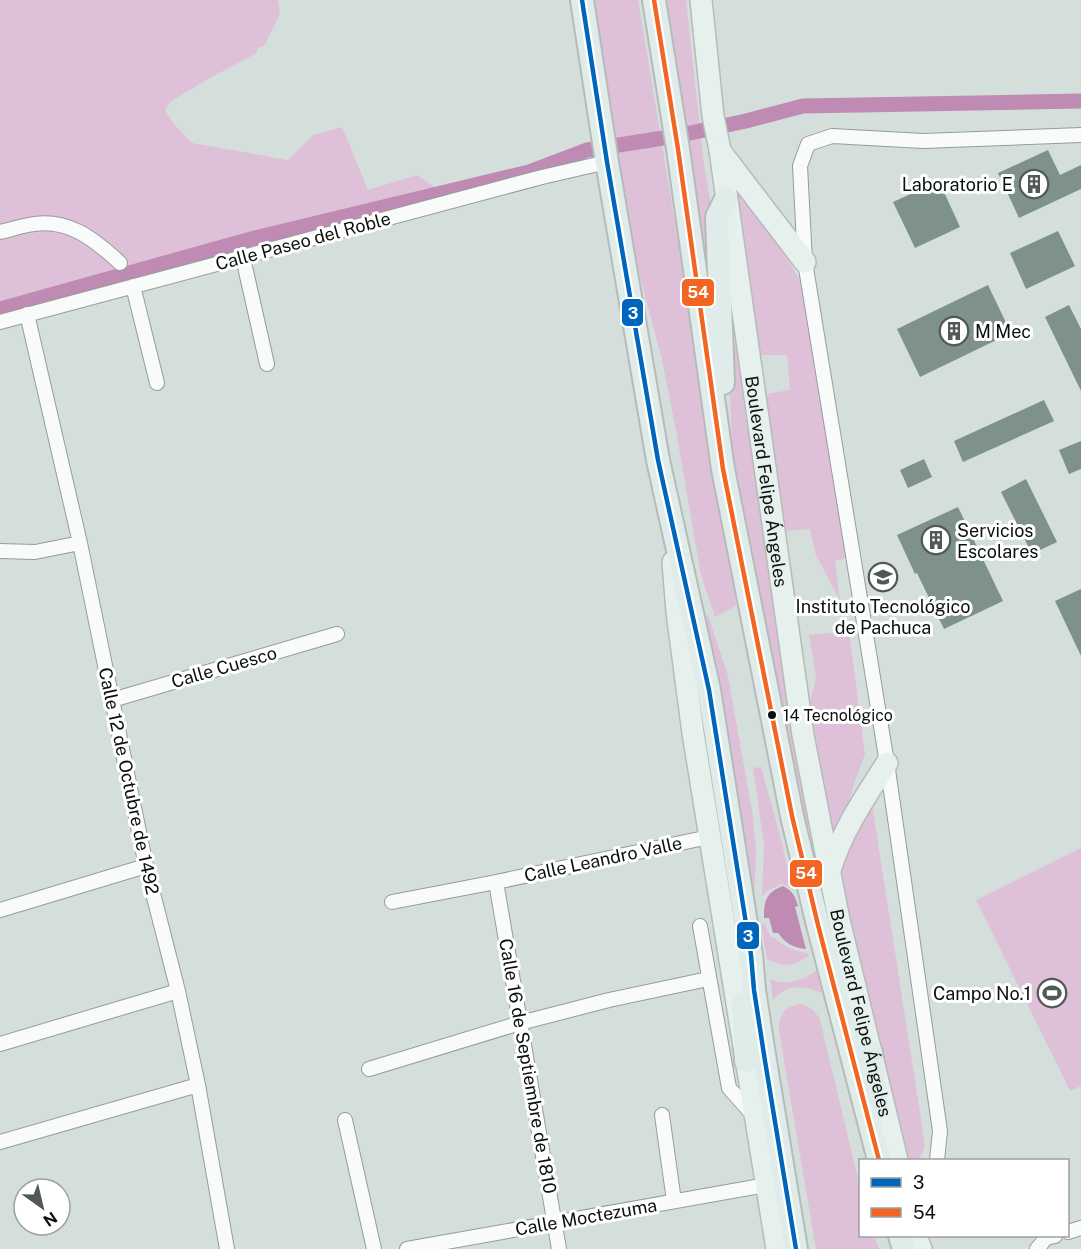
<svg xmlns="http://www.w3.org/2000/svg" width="1081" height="1249" font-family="'Public Sans',sans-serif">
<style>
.green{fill:#dec0d8}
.water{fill:#c08bb3}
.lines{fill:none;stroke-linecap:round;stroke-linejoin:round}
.canal{stroke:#c08bb3;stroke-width:15}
.building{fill:#7e918d}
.minor-casing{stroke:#959d9b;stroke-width:16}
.primary-casing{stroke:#b6bbb9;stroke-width:24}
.trunk-casing{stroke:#b6bbb9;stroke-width:26}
.minor{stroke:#f9fafa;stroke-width:14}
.primary{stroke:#e6f0ed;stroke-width:21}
.trunk{stroke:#e0ece9;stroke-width:22}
.bus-1-casing{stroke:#fff;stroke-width:9}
.bus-2-casing{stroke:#fff;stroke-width:9}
.bus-1{stroke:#0065bd;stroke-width:4.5}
.bus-2{stroke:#f26522;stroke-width:4.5}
.bus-dot{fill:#0a110f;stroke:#fff;stroke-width:2}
.labels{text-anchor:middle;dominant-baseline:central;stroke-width:6;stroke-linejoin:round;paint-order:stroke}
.bus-label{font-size:16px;fill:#0a110f;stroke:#fff;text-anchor:start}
.poi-label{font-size:18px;fill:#0a110f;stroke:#fff;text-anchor:end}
.street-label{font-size:18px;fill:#0a110f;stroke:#fff}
.line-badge{stroke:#fff;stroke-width:2}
.badge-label{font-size:16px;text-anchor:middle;font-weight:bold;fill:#fff}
</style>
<rect width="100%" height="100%" fill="#d4dfdc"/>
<path class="green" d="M0,0H278L280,13L265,45L257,49V53L208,79L170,102L165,110L173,123L192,143L288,160L313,135L342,127L368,190L417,175L437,189L0,301Z
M592,0H638L675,223L721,513L734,584L736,606L715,617L701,575L675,425L662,360L642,284L630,233Z
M659,0H686L703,156L715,233L716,329Z
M732,168L803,285L846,558L835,561L840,601L815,553L810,529L786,531L761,395L790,390L787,355H758Z
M730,343L737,344L810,825L801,829L768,666L732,451L729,361Z
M706,615H708L728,676L753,817L756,852L754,898L740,809Z
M849,631L865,754L853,787L849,803L832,833L810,702L816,678L809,635Z
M761,767L777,824L793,889L782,884L767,891L762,896L764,845L753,768Z
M872,804L925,1145L922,1154L917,1160H906L842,900V864L848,845Z
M1081,848V1086L1070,1091L976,900Z
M765,924L771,938H775C783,947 797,952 808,953L809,955C796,966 782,968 767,959L761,925Z
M817,970L822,993C803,985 787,984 773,1000L770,979C787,986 802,981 817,970Z
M800,1004C810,1006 815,1010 820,1020L860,1187V1236H874L879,1249H816L779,1031C778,1015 784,1007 800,1004Z"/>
<path class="water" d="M783,886C793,891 795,896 798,906L795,907L806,949C794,948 785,943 778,933H773L769,918H764C764,901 766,892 783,886Z"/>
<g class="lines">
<path class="canal" d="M0,309L251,239L529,172L587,150L676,136L746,121L803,106L1081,101"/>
</g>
<path class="building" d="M1048,150L1060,175L1081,165V189L1019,218L998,173Z
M939,181L960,227L915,248L893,202Z
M1058,231L1075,266L1026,289L1010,253Z
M988,285L1011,333L920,377L897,329Z
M1069,305L1081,329V391L1045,317Z
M1044,400L1054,421L963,462L954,441Z
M1081,441V469L1069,474L1059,450Z
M924,459L932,477L908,488L900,470Z
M1026,479L1057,542L1032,554L1001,492Z
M958,507L1003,601L944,629L917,573L915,574L897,535Z
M1081,589V656L1055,601Z"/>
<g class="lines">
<g class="minor-casing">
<path id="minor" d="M0,232C9,230 18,227 28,225C67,217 93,238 120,263
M243,258L267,364
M133,286L157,383
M27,314L80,543L146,866L178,991L198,1085L227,1249
M0,322L542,177L607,162
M0,551L35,552L80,543
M112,700L337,634
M496,882L559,1249
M392,902L496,882L709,837
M0,910L146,866
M700,926L729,1088L754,1116
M0,1044L178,991
M369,1069L520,1023L609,1000L708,979
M662,1115L674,1201
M345,1120L374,1249
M0,1142L198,1085
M937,1160L940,1131L887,763L805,262L800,166L808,144L832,136L923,141L1081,135
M1068,1232L1081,1228
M407,1249L766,1185
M1037,1249L1046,1238L1055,1236"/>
</g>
<g class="primary-casing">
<g id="primary">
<path id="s1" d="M701,0L713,116L720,150L803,735L839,920L897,1160"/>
<path d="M720,151L805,262"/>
<path d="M673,562L677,612L693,733L777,1249"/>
<path d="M830,870C843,829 864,799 887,763"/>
<path d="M916,1236L921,1249"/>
</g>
</g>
<g class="trunk-casing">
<path id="trunk" d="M582,0L607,162L658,460L709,690L751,955L754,990L765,1061L796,1249
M654,0L678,149L723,469L792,816L818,925L879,1160
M723,383L717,217L726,199
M743,1004L746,1061
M871,1052L878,1108
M900,1236L904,1249"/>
</g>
<use href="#minor" class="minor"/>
<use href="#primary" class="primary"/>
<use href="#trunk" class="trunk"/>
<g class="bus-1-casing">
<path id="bus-1" d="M582,0L607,162L658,460L709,690L751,955L754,990L765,1061L796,1249"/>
</g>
<g class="bus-2-casing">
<path id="bus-2" d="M654,0L678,149L723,469L792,816L818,925L879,1160"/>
</g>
<use href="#bus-1" class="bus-1"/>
<use href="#bus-2" class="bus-2"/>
</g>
<defs>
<g id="building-ring" transform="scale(1.5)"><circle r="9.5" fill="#fff" stroke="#515957" stroke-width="1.5"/><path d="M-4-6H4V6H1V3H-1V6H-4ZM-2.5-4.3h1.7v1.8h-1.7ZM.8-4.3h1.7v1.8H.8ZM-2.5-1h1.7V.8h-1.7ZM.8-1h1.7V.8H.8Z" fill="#515957"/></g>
<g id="school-ring" transform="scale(1.5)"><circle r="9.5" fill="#fff" stroke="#515957" stroke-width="1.5"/><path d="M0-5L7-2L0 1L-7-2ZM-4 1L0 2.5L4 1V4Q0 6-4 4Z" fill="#515957"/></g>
<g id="stadium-ring" transform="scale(1.5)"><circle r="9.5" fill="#fff" stroke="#515957" stroke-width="1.5"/><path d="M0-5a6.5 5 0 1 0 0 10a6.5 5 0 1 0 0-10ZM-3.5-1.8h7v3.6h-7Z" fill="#515957"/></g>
</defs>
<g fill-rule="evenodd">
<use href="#building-ring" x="1034" y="184"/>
<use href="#building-ring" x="954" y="331"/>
<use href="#building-ring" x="936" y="540"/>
<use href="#school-ring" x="883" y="577"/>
<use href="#stadium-ring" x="1052" y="993"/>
</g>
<circle class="bus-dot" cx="772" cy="715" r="5"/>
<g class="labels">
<g class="bus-label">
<text x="783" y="715">14 Tecnológico</text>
</g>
<g class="poi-label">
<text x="1013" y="184">Laboratorio E</text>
<text x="975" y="331" text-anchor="start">M Mec</text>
<text x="957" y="530" text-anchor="start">Servicios<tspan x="957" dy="21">Escolares</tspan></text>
<text x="883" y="606" text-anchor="middle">Instituto Tecnológico<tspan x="883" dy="21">de Pachuca</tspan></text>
<text x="1031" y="993">Campo No.1</text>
</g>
<g class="street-label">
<text transform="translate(303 241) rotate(-15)">Calle Paseo del Roble</text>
<text stroke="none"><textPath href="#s1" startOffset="486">Boulevard Felipe Ángeles</textPath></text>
<text transform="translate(224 667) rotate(-16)">Calle Cuesco</text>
<text transform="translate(129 781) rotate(78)">Calle 12 de Octubre de 1492</text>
<text transform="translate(603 859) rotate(-12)">Calle Leandro Valle</text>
<text stroke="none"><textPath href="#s1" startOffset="1026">Boulevard Felipe Ángeles</textPath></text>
<text transform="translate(528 1066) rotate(80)">Calle 16 de Septiembre de 1810</text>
<text transform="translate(586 1217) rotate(-10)">Calle Moctezuma</text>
</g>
</g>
<g class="line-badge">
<rect x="681" y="278" width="34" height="29" rx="6" fill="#f26522"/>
<rect x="621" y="298" width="23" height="29" rx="6" fill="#0065bd"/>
<rect x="789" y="859" width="34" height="29" rx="6" fill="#f26522"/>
<rect x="736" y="921" width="24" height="29" rx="6" fill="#0065bd"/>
</g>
<g class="badge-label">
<text x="698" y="298">54</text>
<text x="633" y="319">3</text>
<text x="806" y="879">54</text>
<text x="748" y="942">3</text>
</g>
<rect x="859" y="1159" width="210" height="78" fill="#ffffff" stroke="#9da09f" stroke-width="1.5"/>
<rect x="871" y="1178" width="30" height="9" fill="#0065bd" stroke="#9da09f" stroke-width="1.5"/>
<text x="913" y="1189" font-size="18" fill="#0a110f">3</text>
<rect x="871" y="1208" width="30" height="9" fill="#f26522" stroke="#9da09f" stroke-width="1.5"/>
<text x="913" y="1219" font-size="18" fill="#0a110f">54</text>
<g transform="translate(42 1207) rotate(146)"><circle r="28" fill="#ffffff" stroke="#9da09f" stroke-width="1.5"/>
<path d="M0-4.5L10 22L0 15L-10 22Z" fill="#515957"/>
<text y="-9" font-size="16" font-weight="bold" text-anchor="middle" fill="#0a110f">N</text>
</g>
</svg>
